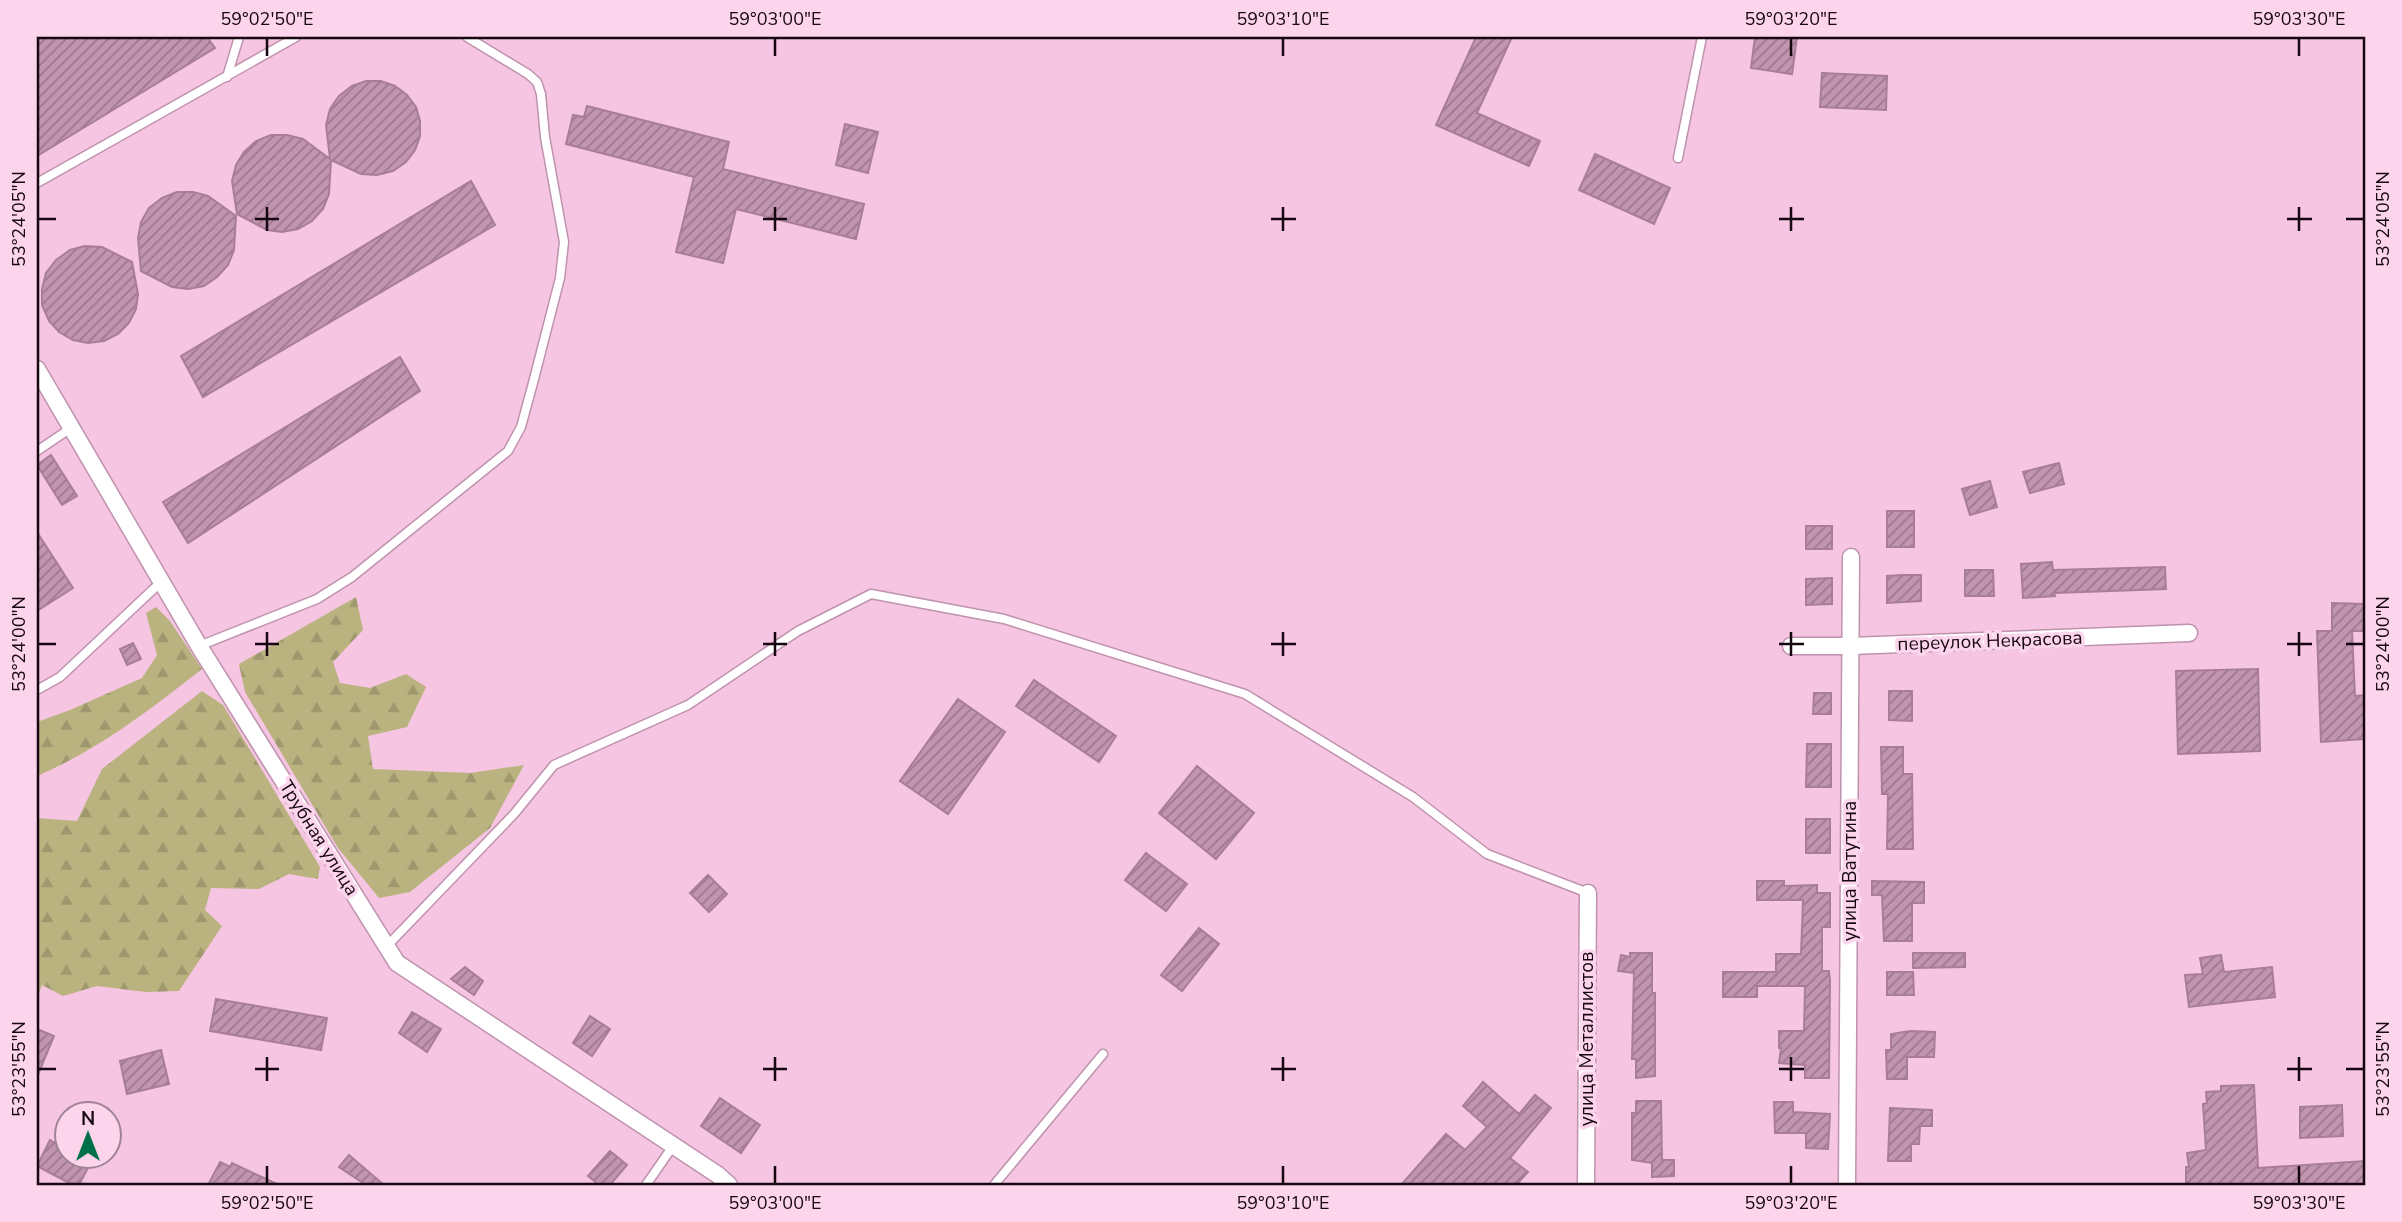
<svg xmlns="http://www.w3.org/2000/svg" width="2402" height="1222" font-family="'Nunito Sans',sans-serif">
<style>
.forest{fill:url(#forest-firs)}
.building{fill:url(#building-hatch);stroke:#a97d99;stroke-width:2}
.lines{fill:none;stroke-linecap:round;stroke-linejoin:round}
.lane-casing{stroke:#bf92ae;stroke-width:11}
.street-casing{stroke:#bf92ae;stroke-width:19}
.lane{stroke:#fff;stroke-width:8}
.street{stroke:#fff;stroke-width:16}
.ticks{fill:none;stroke:#160711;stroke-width:2.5}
.labels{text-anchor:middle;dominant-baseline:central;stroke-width:7;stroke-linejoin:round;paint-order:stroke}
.street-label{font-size:19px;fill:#160711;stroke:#fcd5ed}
.neatline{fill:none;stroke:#160711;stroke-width:2.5}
.ticks-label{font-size:18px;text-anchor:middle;fill:#160711}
</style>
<defs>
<pattern id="forest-firs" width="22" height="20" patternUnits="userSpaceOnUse" patternTransform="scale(1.75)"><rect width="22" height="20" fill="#bab380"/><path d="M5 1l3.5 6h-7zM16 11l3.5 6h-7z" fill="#9f986e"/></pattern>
<pattern id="building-hatch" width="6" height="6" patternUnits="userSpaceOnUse" patternTransform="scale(1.75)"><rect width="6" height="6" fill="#c194b0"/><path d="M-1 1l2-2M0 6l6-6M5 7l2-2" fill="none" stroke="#9c778e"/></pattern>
</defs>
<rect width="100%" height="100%" fill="#f5c5e2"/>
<path class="forest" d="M356,597L363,630L333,662L340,683L370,688L406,674L426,687L407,727L368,736L373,769L471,773L524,765L490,828L410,892L379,898L338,848L245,692L239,664Z
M156,607L170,621L202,669C150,710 98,750 37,776V722L70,710L142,678L157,655L146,613Z
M202,691L223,705L320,867L318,879L289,874L259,889L211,888L205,910L222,926L179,991L146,992L97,986L63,996L42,985L37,999V818L77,821L102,769Z"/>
<path class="building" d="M37,37H207L215,48L37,156Z
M1476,37H1512L1477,113L1540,141L1529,166L1436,125Z
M1755,37H1797L1792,74L1751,68Z
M1822,73L1887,76L1886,110L1820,107Z
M366,81H381L395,86L407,95L416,107L420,121V136L415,150L406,162L393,171L377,175L361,174L331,160L329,194L323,209L312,221L298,229L282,232L267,230L237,214L232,181L236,165L244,152L256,141L271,135H287L303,139L330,159L326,125L330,109L339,96L352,86Z
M587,106L729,142L723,169L864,204L856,239L736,209L723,263L676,252L694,177L566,144L573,115L584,117Z
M845,124L878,132L868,173L836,165Z
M1595,154L1670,188L1654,224L1579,190Z
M471,181L495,225L203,397L181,356Z
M177,192H193L208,196L236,216L234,250L228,265L217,277L204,286L188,289L172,287L141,271L138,238L141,222L149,208L162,198Z
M85,246L102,247L132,262L138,294L136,309L129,323L118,334L104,341L88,343L73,340L59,332L49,321L42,305V289L46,273L56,260L70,250Z
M400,357L420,391L188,543L163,502Z
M51,455L77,496L62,505L37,465Z
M2059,463L2064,484L2030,493L2023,472Z
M1990,481L1997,507L1970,515L1962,489Z
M1887,511H1914V547H1887Z
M1806,526H1832V549H1806Z
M37,532L73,588L37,611Z
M2052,562L2053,570L2165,567L2166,589L2054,593L2055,596L2023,598L2021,564Z
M1965,570H1993L1994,596H1965Z
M1903,575H1921V601L1887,603V576Z
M1832,578V604L1806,605V579Z
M2332,603L2365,604V631H2352L2355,696L2365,695V739L2321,742L2317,631H2332Z
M133,643L141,659L127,665L120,649Z
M2258,669L2260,751L2178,754L2176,671Z
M1034,680L1116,736L1099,762L1016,706Z
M1889,691H1912V721L1889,720Z
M1814,693H1831V714H1813Z
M958,699L1005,732L948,814L900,781Z
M1807,744H1831V787H1806Z
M1881,747H1903V774H1912L1913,849H1887L1888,794H1882Z
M1197,766L1254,813L1216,859L1159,813Z
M1806,819H1830V853H1806Z
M1146,853L1187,884L1166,911L1125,880Z
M708,875L727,894L709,912L690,893Z
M1757,881H1784V886L1817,885V893H1830V927H1822V971H1829L1830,981L1829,1078H1805V1065L1779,1063L1781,1048H1779V1031H1804L1805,986H1757V997H1723V972H1776V954H1801L1803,900H1757Z
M1872,881L1924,882V903H1912V941H1884L1882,895H1872Z
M1199,928L1219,944L1182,991L1161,975Z
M1630,953H1652V993H1655V1076L1636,1078V1059H1632L1634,973L1618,971L1621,955L1630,957Z
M1913,953H1965V967L1913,968Z
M2221,955L2224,972L2272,967L2275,997L2189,1007L2185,975L2203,974L2200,958Z
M465,967L483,981L474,995L451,979Z
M1887,972H1913L1914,995H1887Z
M216,999L327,1018L321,1050L210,1031Z
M412,1012L441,1029L427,1052L399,1033Z
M590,1016L610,1029L592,1056L573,1043Z
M37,1029L54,1036L37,1077Z
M1910,1031L1935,1032L1934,1057H1907V1079H1887L1886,1050H1891V1034Z
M161,1050L169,1084L127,1094L120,1061Z
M1483,1082L1519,1114L1535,1095L1551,1108L1510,1158L1528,1172L1516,1185H1401L1446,1134L1465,1150L1487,1127L1463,1106Z
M2254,1085L2258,1168L2365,1161V1185H2186V1167H2189L2187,1153L2206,1150L2203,1104L2207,1103L2206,1092L2221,1091V1086Z
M720,1098L760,1125L741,1153L701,1126Z
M1636,1101H1661L1662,1160H1674V1176L1652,1177V1163L1632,1160V1113H1636Z
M1774,1102H1793V1112L1830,1114L1828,1149L1806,1148V1133H1775Z
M2342,1105L2343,1136L2300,1138V1107Z
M1890,1108L1932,1110V1126H1920L1919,1144H1911V1161H1888Z
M50,1140L66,1149V1156H79L91,1162L79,1185H73L37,1166Z
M610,1151L627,1165L610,1185H599L588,1176Z
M349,1155L384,1185H366L339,1167Z
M220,1162L230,1167L232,1163L279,1185H208Z"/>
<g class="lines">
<g class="lane-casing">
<path id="lane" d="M227,77L239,37
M1678,158L1702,37
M37,183L296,37
M37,451L71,428
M199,646L317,599L352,577L508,451L521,427L533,383L560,278L564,242L545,137L541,94L537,82L528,74L467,37
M37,690L60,677L161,582
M387,946L514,814L554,765L688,705L798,631L871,594L1004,619L1245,694L1413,797L1487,854L1588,893
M646,1185L673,1146
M994,1185L1103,1054"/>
</g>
<g class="street-casing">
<path id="street" d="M37,369L199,646L397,963L718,1175L729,1185
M1791,646H1851L2189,633
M1586,1185L1588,893
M1847,1185L1851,557"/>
</g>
<use href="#lane" class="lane"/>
<use href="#street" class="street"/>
</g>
<path class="ticks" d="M267,38V56M775,38V56M1283,38V56M1791,38V56M2299,38V56M267,207V231M775,207V231M1283,207V231M1791,207V231M2299,207V231M38,219H56M255,219H279M763,219H787M1271,219H1296M1779,219H1804M2287,219H2312M2346,219H2364M267,632V656M775,632V656M1283,632V656M1791,632V656M2299,632V656M38,644H56M255,644H279M763,644H787M1271,644H1296M1779,644H1804M2287,644H2312M2346,644H2364M267,1057V1081M775,1057V1081M1283,1057V1081M1791,1057V1081M2299,1057V1081M38,1069H56M255,1069H279M763,1069H787M1271,1069H1296M1779,1069H1804M2287,1069H2312M2346,1069H2364M267,1166V1184M775,1166V1184M1283,1166V1184M1791,1166V1184M2299,1166V1184"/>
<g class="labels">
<g class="street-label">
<text transform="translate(1990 641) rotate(-2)">переулок Некрасова</text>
<text transform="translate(319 838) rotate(58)">Трубная улица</text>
<text transform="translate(1850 871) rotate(-90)">улица Ватутина</text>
<text transform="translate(1587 1039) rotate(-90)">улица Металлистов</text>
</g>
</g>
<rect width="2402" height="1222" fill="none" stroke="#fcd5ed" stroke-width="77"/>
<g transform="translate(88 1135)"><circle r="33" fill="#fcd5ed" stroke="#a08395" stroke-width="2"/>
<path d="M0-5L12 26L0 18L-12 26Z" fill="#00704a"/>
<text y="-10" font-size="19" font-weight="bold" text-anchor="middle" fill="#160711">N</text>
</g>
<rect x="38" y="38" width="2326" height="1146" class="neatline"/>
<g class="ticks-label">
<text x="267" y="25">59°02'50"E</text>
<text x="775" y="25">59°03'00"E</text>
<text x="1283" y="25">59°03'10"E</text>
<text x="1791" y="25">59°03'20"E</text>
<text x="2299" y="25">59°03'30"E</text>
<text transform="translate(19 219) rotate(-90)" y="6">53°24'05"N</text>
<text transform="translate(2383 219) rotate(-90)" y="6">53°24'05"N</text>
<text transform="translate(19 644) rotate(-90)" y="6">53°24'00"N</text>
<text transform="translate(2383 644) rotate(-90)" y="6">53°24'00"N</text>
<text transform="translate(19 1069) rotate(-90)" y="6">53°23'55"N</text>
<text transform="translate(2383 1069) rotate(-90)" y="6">53°23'55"N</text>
<text x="267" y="1209">59°02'50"E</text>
<text x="775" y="1209">59°03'00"E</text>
<text x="1283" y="1209">59°03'10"E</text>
<text x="1791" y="1209">59°03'20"E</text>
<text x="2299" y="1209">59°03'30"E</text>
</g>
</svg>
